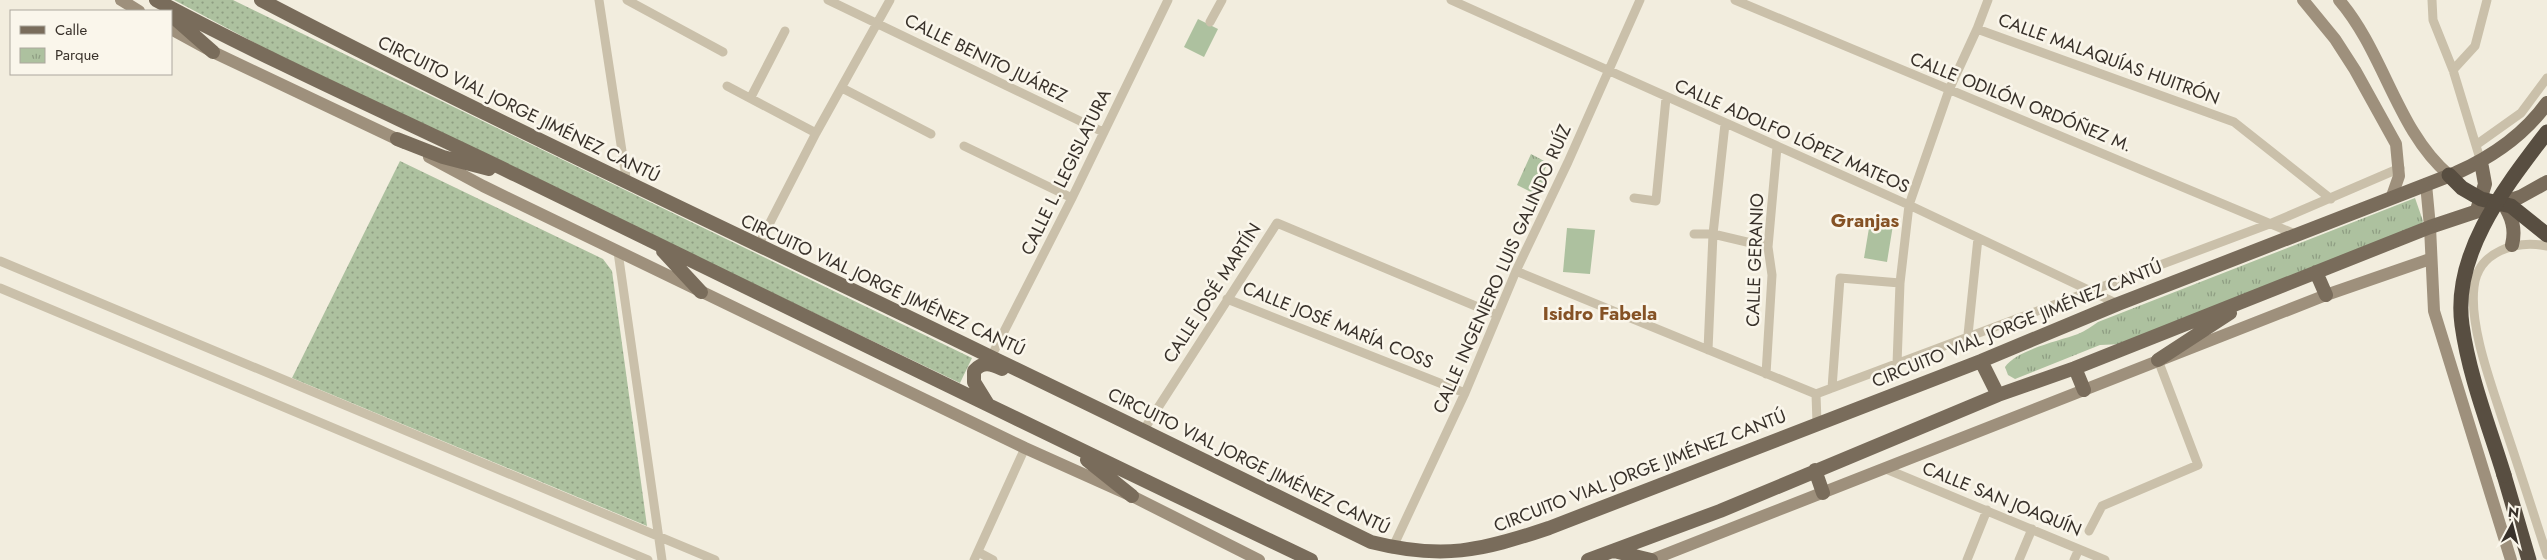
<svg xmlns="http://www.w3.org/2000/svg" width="2547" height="560" font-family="Jost,sans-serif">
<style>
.grass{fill:url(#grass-dots)}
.park{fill:url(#park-tufts)}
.garden{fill:#adc19f}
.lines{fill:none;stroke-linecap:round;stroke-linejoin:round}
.street{stroke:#cac0aa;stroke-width:9}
.secondary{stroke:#9e907c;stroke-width:12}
.primary{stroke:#796c5b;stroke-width:14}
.highway{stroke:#584e41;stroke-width:15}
.highway-bridge{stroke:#584e41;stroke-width:15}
.labels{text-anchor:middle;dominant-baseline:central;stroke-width:5;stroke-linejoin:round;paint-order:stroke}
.street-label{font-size:18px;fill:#38312a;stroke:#faf6eb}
.neighbourhood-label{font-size:19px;font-weight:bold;fill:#855225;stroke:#faf6eb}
</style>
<defs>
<pattern id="grass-dots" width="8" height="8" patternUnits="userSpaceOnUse" patternTransform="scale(1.25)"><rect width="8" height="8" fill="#adc19f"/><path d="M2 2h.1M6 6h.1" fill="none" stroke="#8e9d82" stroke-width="1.8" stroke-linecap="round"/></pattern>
<pattern id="park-tufts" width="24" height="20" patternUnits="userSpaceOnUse" patternTransform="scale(1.25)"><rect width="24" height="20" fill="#adc19f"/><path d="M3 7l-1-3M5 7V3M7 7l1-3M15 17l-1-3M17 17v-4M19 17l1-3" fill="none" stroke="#8e9d82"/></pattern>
</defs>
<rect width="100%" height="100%" fill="#f2edde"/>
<path class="grass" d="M174,0H233L972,358L960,383L466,146L274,53Z
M400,161L603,259L612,271L647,526L292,378Z"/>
<path class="park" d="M1531,154L1548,163L1541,177L1548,181L1539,196L1517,185Z
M2415,198L2423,221L2421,226L2123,344L2100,345L2015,379L2008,375L2005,367C2016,350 2059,341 2078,334C2085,331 2092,326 2098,322Z"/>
<path class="garden" d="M1198,19L1218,29L1204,57L1184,47Z
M1870,222L1893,225L1887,262L1864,258Z
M1567,228L1595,230L1590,274L1563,272Z"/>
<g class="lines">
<path class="street" d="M599,0L627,184
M627,0L723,52
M828,0L1103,132
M1451,0L1909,205L2118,304
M1735,0L2295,234
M2432,0L2433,20L2453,70L2481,162
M1210,22L1222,0
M1977,29L2234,122L2331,199
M2453,70L2475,46L2487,0
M727,86L816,133
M842,88L931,134
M751,97L785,31
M2476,145L2521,113L2547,78
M964,146L1072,198
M1634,198L1656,201L1666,98
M1694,234H1713L1768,247
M758,246L816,133L890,0
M2547,246C2516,240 2478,251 2474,287C2469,327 2492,386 2504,424C2519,468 2533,512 2547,555
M618,252L662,560
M0,261L715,560
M1516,271L1816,394
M0,288L648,560
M1227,299L1465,393
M1968,335L1978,238
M1708,350L1713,234L1725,124
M991,357L1072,198L1168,0
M1897,364L1900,283L1909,205L1949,90L1977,29L1988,0
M1766,374L1772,275L1768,247L1777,147
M1832,388L1840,278L1900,283
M1816,394L2272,223L2400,168
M1816,394L1817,423
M1143,431L1277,223L1497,315
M1886,469L2105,560
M2089,531L2102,506L2198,465L2158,360
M1392,549L1465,393L1516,271L1568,162L1640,0
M978,552L993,560
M974,560L1025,448
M1967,560L1987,510
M2019,560L2032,529
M2074,560L2079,549"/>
<path class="secondary" d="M121,0L139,11
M2303,0L2335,39L2355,70L2396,144L2399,176L2392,196
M2339,0C2384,52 2397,131 2449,175
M171,29L213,52L405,143
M429,157L483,186L1025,448L1132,496L1259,560
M2426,184L2430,227L2434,311L2511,560
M1651,560L2326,295L2430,259"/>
<path class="primary" d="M156,0C274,63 396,117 516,175C781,304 1045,434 1311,560
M261,0C502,126 747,238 991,357C1118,418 1244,480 1371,542C1442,560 1481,551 1549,528L1981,361L2118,304L2456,173C2492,157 2524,135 2547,103
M171,15L213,52
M397,139L443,157L489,169
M2503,203C2512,217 2516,229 2512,245
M2477,210L2485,184L2481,162
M663,251L701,292
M2316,272L2326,295
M2158,360L2230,313
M1981,361L1998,395
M2075,368L2084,390
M987,403L974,382V371C983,361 991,364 1002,369
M1087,460L1132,496
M1815,470L1823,493
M1614,551L1651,560
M1588,560L1720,511L1998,395L2075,368L2430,227L2520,197L2547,182"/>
<path class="highway" d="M2449,175L2462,188L2481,199L2511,206L2547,235
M2504,475L2529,560"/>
<path class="highway-bridge" d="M2504,475C2489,426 2469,376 2462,325C2452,253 2506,186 2547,132"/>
</g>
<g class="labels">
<g class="street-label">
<text transform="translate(986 58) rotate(26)">CALLE BENITO JUÁREZ</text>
<text transform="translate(2109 59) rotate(20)">CALLE MALAQUÍAS HUITRÓN</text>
<text transform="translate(2021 102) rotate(22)">CALLE ODILÓN ORDÓÑEZ M.</text>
<text transform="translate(519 109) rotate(26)">CIRCUITO VIAL JORGE JIMÉNEZ CANTÚ</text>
<text transform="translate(1792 136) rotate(24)">CALLE ADOLFO LÓPEZ MATEOS</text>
<text transform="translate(1066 172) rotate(-64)">CALLE L. LEGISLATURA</text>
<text transform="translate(1755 260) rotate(-88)">CALLE GERANIO</text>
<text transform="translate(1502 269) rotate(-66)">CALLE INGENIERO LUIS GALINDO RUÍZ</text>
<text transform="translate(883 285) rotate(25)">CIRCUITO VIAL JORGE JIMÉNEZ CANTÚ</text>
<text transform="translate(1212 293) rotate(-57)">CALLE JOSÉ MARTÍN</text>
<text transform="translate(2017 324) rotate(-22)">CIRCUITO VIAL JORGE JIMÉNEZ CANTÚ</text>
<text transform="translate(1338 325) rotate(22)">CALLE JOSÉ MARÍA COSS</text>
<text transform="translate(1249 461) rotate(26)">CIRCUITO VIAL JORGE JIMÉNEZ CANTÚ</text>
<text transform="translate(1640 471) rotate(-21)">CIRCUITO VIAL JORGE JIMÉNEZ CANTÚ</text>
<text transform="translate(2002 499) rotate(22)">CALLE SAN JOAQUÍN</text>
</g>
<g class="neighbourhood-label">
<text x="1865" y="220">Granjas</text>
<text x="1600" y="313">Isidro Fabela</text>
</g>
</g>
<rect x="10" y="10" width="162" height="65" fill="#faf6eb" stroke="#aca79e"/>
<rect x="20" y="26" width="25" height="8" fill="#796c5b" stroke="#aca79e"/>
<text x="55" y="35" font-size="15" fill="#38312a">Calle</text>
<rect x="20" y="48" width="25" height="15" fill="url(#park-tufts)" stroke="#aca79e"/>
<text x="55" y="60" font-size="15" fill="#38312a">Parque</text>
<g transform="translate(2512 525) rotate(7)" stroke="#faf6eb" stroke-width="4" paint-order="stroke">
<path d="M0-4L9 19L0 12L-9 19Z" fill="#38312a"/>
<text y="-8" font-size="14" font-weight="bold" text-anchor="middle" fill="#38312a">N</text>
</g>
</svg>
